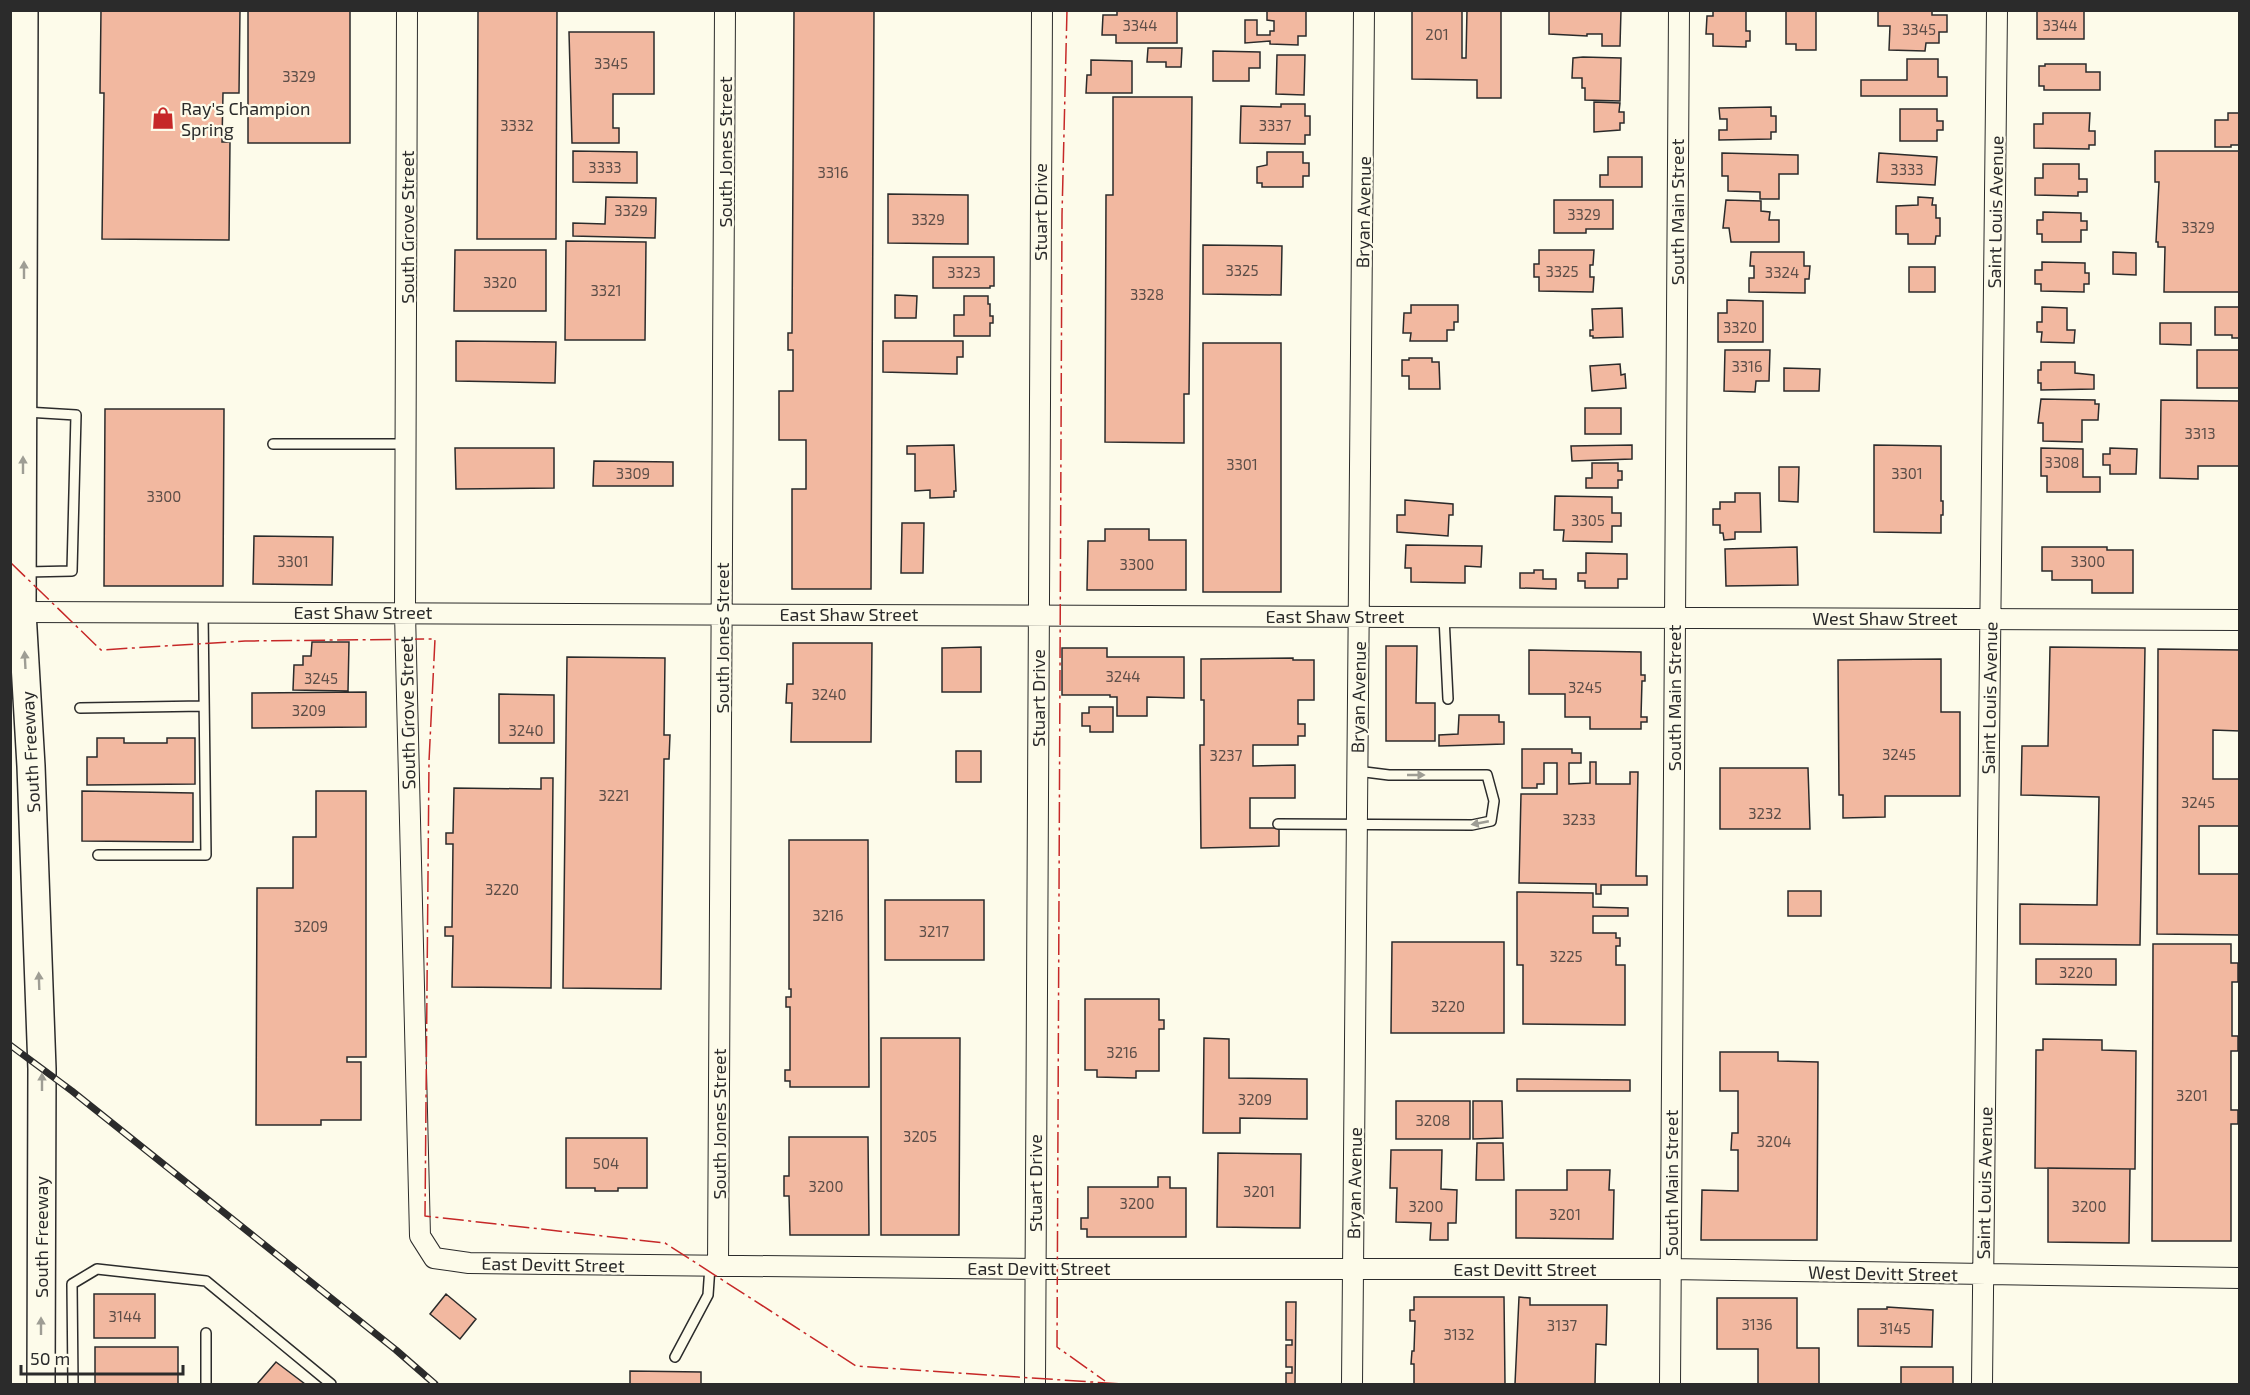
<svg xmlns="http://www.w3.org/2000/svg" width="2250" height="1395" font-family="'Exo 2',sans-serif">
<style>
.building{fill:#f2b8a0;stroke:#2b2b2b;stroke-width:1.5}
.lines{fill:none;stroke-linecap:round;stroke-linejoin:round}
.lane-casing{stroke:#2b2b2b;stroke-width:12}
.street-casing{stroke:#2b2b2b;stroke-width:22}
.secondary-casing{stroke:#2b2b2b;stroke-width:30}
.lane{stroke:#fdfbea;stroke-width:9}
.street{stroke:#fdfbea;stroke-width:20}
.secondary{stroke:#fdfbea;stroke-width:27}
.rail-casing{stroke:#2b2b2b;stroke-width:7}
.rail{stroke:#fdfbea;stroke-width:4.5;stroke-dasharray:14;stroke-linecap:butt}
.power{stroke:#c62828;stroke-width:1.5;stroke-dasharray:21 4.5 3 4.5;stroke-linecap:butt}
.oneway{fill:#9e9d94}
.labels{text-anchor:middle;dominant-baseline:central;stroke-width:4.5;stroke-linejoin:round;paint-order:stroke}
.number-label{font-size:15px;fill:#5d4e48}
.poi-label{font-size:18px;fill:#2b2b2b;stroke:#fdfbea;text-anchor:start}
.street-label{font-size:18px;fill:#2b2b2b;stroke:#fdfbea}
</style>
<rect width="100%" height="100%" fill="#fdfbea"/>
<path class="building" d="M101,10H240L239,93H223L222,142H230L229,240L102,239L104,93H100Z
M248,10H350V143H248Z
M478,10H557L556,239H477Z
M794,10H874L871,589H792V489H806V440H779V391H793V350H788V333H792Z
M1117,10H1174L1177,12V43H1116V35H1102L1103,15H1117Z
M1267,10H1306V36H1298V45L1270,44V41L1245,43V20H1257V35H1270V31H1274V21L1267,20Z
M1412,10H1462V58H1466L1467,10H1501V98H1477V80L1412,79Z
M1621,10L1620,46H1602V34H1587V36L1549,34V11Z
M1713,10L1746,11V31H1750V41H1746V47L1713,46V34H1706L1707,16H1713Z
M1786,10H1816V50H1796V44H1786Z
M1878,10H1932V15H1947V32H1939V43H1926L1925,51L1889,50L1890,26H1878Z
M2037,10H2084V39H2037Z
M569,32H654V94H613V128H619V143H572Z
M1148,48H1182L1181,67H1166V62H1147Z
M1213,51L1260,52V68H1249V81H1213Z
M1277,55H1305L1304,95L1276,94Z
M1583,57L1621,58L1620,101L1585,100V88H1582V78H1572L1573,58Z
M1907,59H1938V77H1947V96H1861V80H1907Z
M1091,60L1132,61V93H1086L1087,75H1091Z
M2045,64H2086V72H2100V90H2044V86H2039V66H2045Z
M1113,97H1192L1189,394H1184V443L1105,442L1106,195H1113Z
M1594,102L1620,103L1619,112H1624V123H1620V130L1594,132Z
M1281,104H1305V116H1310V135H1305V144L1240,143L1241,106L1281,107Z
M1771,107V116H1776V132H1771V139L1719,140V130H1727V119H1720L1719,108Z
M1900,109H1937V121H1943V130H1937V141H1900Z
M2043,113H2090L2089,131H2095V145H2089V149L2034,148V124H2043Z
M2228,113H2240V145H2231V147H2215V120H2228Z
M573,151L637,152V183L573,182Z
M2155,151H2240V292H2164L2165,247H2158V242H2156L2159,182H2155Z
M1267,152H1303V163H1309V176H1303V187H1262V183H1257V167L1267,165Z
M1722,153L1798,155V174H1779V199H1760V192L1728,191V176H1722Z
M1879,153L1937,157L1935,185L1877,182Z
M1608,157H1642V187H1600V175H1608Z
M2043,164H2079V179H2087V192H2078V196L2035,195V178H2043Z
M888,194L968,195V244L888,243Z
M606,197L656,198L655,238L573,236V223L605,224Z
M1918,197L1933,198L1932,205H1936V218H1940V236H1936L1935,244H1908V234H1896V206L1918,205Z
M1554,200H1613V229H1586V233H1554Z
M1726,200L1761,201V211L1770,212L1769,220H1779V242H1731L1729,228H1723Z
M2043,212L2081,213V221H2087V230H2081V242H2042V234H2037V220H2043Z
M566,241L646,242L645,340H565Z
M1203,245L1282,246L1281,295L1203,294Z
M455,250H546V311H454Z
M1539,250H1594L1593,265H1590V277H1594L1593,292L1539,291V277H1534V264H1539Z
M1751,252H1804V266H1810L1809,279H1805V293L1749,292V278H1754V266H1750Z
M2113,252L2136,253V275L2113,274Z
M933,257H994V286H990V288H933Z
M2042,262L2085,263V273H2089V284H2084V292L2041,291V284H2035V270H2042Z
M1909,267H1935V292H1909Z
M895,295L917,296L916,318H895Z
M964,296H988V304H990V316H993V323H990V336H954V315H964Z
M1727,300L1763,301V342H1718V313H1727Z
M1411,305H1458V322H1454V330H1447V341H1410L1411,333H1403L1404,313H1411Z
M2042,307L2067,308V330H2075L2074,343L2041,342L2042,332H2037V322H2042Z
M2215,307H2240V338H2232V335H2215Z
M1622,308L1623,337L1593,338V336H1590V330H1593L1592,309Z
M2160,323H2191V345L2160,344Z
M456,341L556,342L555,383L456,381Z
M883,341H963V357H957V374L883,372Z
M1203,343H1281V592H1203Z
M1725,350H1770L1769,381H1756L1755,392L1724,391Z
M2197,350H2240V388H2197Z
M1409,358H1432V362H1439L1440,389H1409V376H1402V360H1409Z
M2041,362H2075V373L2094,375V389L2041,390V383H2038V370H2041Z
M1620,364L1621,375L1625,374L1626,388L1592,391L1590,366Z
M1784,368L1820,369L1819,391H1784Z
M2041,399L2095,400V404H2099L2098,420H2082V442L2043,441V423H2038Z
M2161,400L2240,401V466H2198V479L2160,478Z
M1585,408H1621V434H1585Z
M105,409H224L223,586H104Z
M954,445L956,491H954V497L930,498V490L915,491V454H907V446Z
M1632,445V459L1572,461L1571,446Z
M1874,445L1941,446V501H1943V515H1941V533L1874,532Z
M455,448H554V488L456,489Z
M2041,448L2083,449V477H2100V492H2047V476H2041Z
M2110,448L2137,449L2136,474H2110V465H2103V454H2110Z
M594,461L673,462V486H593Z
M1592,463H1618V471H1622V480H1618V488H1586V478H1592Z
M1779,467H1799L1798,502L1779,501Z
M1735,493H1760L1761,532H1735V539L1724,540L1723,533H1720V525H1713V509H1720V502H1735Z
M1555,496L1612,497V513H1621V526H1612V542L1563,541L1564,530H1554Z
M1405,500L1453,504V515H1449L1448,536L1397,532V515H1405Z
M902,523H924L923,573H901Z
M1105,529H1149V540H1186V590H1087L1088,541H1105Z
M254,536L333,537L332,585L253,584Z
M1406,545L1482,546L1481,567L1465,566V583L1411,582V568H1405Z
M1797,547L1798,585L1726,586L1725,549Z
M2042,547H2107V550H2133V593H2092V580H2052V571H2042Z
M1586,553L1627,554V579H1618V588H1585V581H1578V573H1586Z
M1534,570H1543V579H1556V589L1520,588V573H1534Z
M312,642H349L348,691L293,690L294,665H303V656H311Z
M793,643H872L871,742H791L792,703H786L787,684H793Z
M1386,646H1417L1416,703H1435V741H1386Z
M981,647V692H942V648Z
M2050,647L2145,648L2140,945L2020,944V904L2097,905L2099,797L2021,795L2022,746H2048Z
M1062,648H1107V657H1184V698L1147,697V716H1117V697H1110V695H1062Z
M2158,649L2240,650V731L2213,730V779H2240V826H2199V874H2240V935L2157,934Z
M1529,650L1641,652V675H1645V681H1642L1641,717H1647V722H1641V729H1590V717H1565V694H1529Z
M567,657L665,658L664,735H670L669,759H664L661,989L563,988Z
M1293,658V660H1314V700H1298V724H1305V736H1298V745H1253V766L1295,765V798H1250V828H1279V846L1201,848L1200,745H1204V700H1201V659Z
M1941,659V712H1960V796H1885V817L1843,818V795H1839L1838,660Z
M366,692V727L252,728V693Z
M499,694L554,695V743H499Z
M1089,707H1113V732H1090V726H1082V713H1089Z
M1459,715H1499V722H1504V744L1439,746V735L1458,734Z
M97,738H124V743H167V738H195V784L87,785V757H97Z
M1522,749H1572V753H1581V763H1569V784L1590,783V762H1596V784H1630V772H1638L1636,876H1647V885H1601V894H1596V884L1519,883L1521,794H1557V763H1544V784H1537V788H1522Z
M956,751H981V782H956Z
M1720,768H1808L1810,829H1720Z
M541,778H553L551,988L452,987L453,936H445V927H452L453,844H446V833H453L454,788L541,789Z
M82,791L193,793V842L82,841Z
M316,791H366V1057H347V1062H361V1120H321V1125H256L257,888H293V837H316Z
M789,840H868L869,1087H790V1081H785V1070H790V1007H786V997H791V989H789Z
M1788,891H1821V916H1788Z
M1517,892L1593,893V907L1628,908V916H1593V933H1616V938H1620V946H1616V965H1625V1025L1523,1024V965H1517Z
M885,900H984V960H885Z
M1392,942H1504V1033H1391Z
M2153,944H2231V963H2238V982H2232V1036H2238V1051H2231V1110H2238V1124H2231V1241H2152Z
M2036,959H2116V985L2036,984Z
M1085,999H1159V1020H1164V1029H1159V1071H1136V1078L1097,1077V1070H1085Z
M881,1038H960L959,1235H881Z
M1204,1038L1229,1039V1078L1307,1079V1119L1240,1118V1133H1203Z
M2043,1039L2102,1040V1050L2136,1051L2135,1169L2035,1168L2036,1050H2043Z
M1720,1052H1778V1061L1818,1062L1817,1240H1701L1702,1190L1738,1191V1150H1731L1732,1133H1738V1091H1720Z
M1517,1079L1630,1080V1091H1517Z
M1396,1101H1470V1139H1396Z
M1473,1101H1502L1503,1138L1473,1139Z
M789,1137H868L869,1235H790L789,1196H784V1176H789Z
M566,1138H647V1188H618V1191H595V1188H566Z
M1477,1143H1503L1504,1180H1476Z
M1391,1150H1442L1441,1189L1457,1190L1456,1223H1448V1240H1430L1431,1223L1396,1222L1397,1188H1390Z
M1218,1153L1301,1154L1300,1228L1217,1227Z
M2048,1168L2130,1169L2129,1243L2048,1242Z
M1567,1170H1610L1609,1190H1614L1613,1239L1516,1238V1190H1567Z
M1158,1177H1170V1188H1186V1237H1087V1229H1081V1218H1088V1187H1158Z
M94,1294H155V1338H94Z
M446,1294L476,1319L460,1339L430,1314Z
M1414,1297H1504L1505,1384H1414V1364H1411L1412,1351H1414L1415,1321H1410V1310H1414Z
M1519,1297L1530,1298V1305H1607L1606,1345L1596,1344L1595,1384H1515Z
M1717,1298H1797V1348H1819V1384H1758V1349H1717Z
M1286,1302H1296L1295,1384H1286V1373H1292V1367H1286V1345H1292V1340H1286Z
M1887,1307L1933,1310L1932,1347L1858,1346V1309H1887Z
M95,1347H178V1384H95Z
M276,1362L305,1384H257Z
M1901,1367H1953V1384H1901Z
M630,1371L701,1372V1384H630Z"/>
<g class="lines">
<g class="lane-casing">
<path id="lane" d="M26,412L76,415L72,571L26,572
M273,444H406
M1444,617L1448,699
M80,708L204,706
M1278,824L1472,825L1491,821L1494,801L1487,775H1389L1357,771
M98,855H206L203,612
M206,1333V1384
M675,1357L708,1295L710,1266
M73,1384L72,1284L97,1269L206,1281L331,1384"/>
</g>
<g class="street-casing">
<path id="street" d="M407,10L405,613L420,1236L434,1258L469,1263L1034,1269H1670L2240,1278
M22,612L2240,620
M718,1266L725,10
M1035,1384L1042,10
M1352,1384L1364,10
M1670,1384L1679,10
M1982,1384L1997,10"/>
</g>
<g class="secondary-casing">
<path id="secondary" d="M24,10L22,612L31,766L42,1069L41,1384"/>
</g>
<use href="#lane" class="lane"/>
<use href="#street" class="street"/>
<use href="#secondary" class="secondary"/>
<g class="rail-casing">
<path id="rail" d="M10,1045L72,1091L396,1350L435,1384"/>
</g>
<use href="#rail" class="rail"/>
<path class="power" d="M1067,10L1062,215L1057,1347L1105,1381
M10,562L101,650L245,641L435,639L429,761L425,1216L665,1243L856,1366L1121,1384"/>
</g>
<defs><path id="oneway-solid" d="M-6-.8H1V-3.2L6.5 0L1 3.2V.8H-6Z" transform="scale(1.5)"/></defs>
<g class="oneway">
<use href="#oneway-solid" transform="translate(24 270) rotate(-90)"/>
<use href="#oneway-solid" transform="translate(23 465) rotate(-90)"/>
<use href="#oneway-solid" transform="translate(25 660) rotate(-93)"/>
<use href="#oneway-solid" transform="translate(1416 775)"/>
<use href="#oneway-solid" transform="translate(1480 823) rotate(169)"/>
<use href="#oneway-solid" transform="translate(39 981) rotate(-92)"/>
<use href="#oneway-solid" transform="translate(42 1082) rotate(-90)"/>
<use href="#oneway-solid" transform="translate(41 1326) rotate(-90)"/>
</g>
<defs>
<g id="shop-bare" transform="scale(1.8)"><path d="M-5-2.5h2.3a2.7 3.5 0 0 1 5.4 0H5L5.5 6h-11ZM-1.5-2.5h3a1.5 2.3 0 0 0-3 0Z" fill="#c62828" stroke="#fdfbea" stroke-width="2.5" paint-order="stroke"/></g>
</defs>
<g fill-rule="evenodd">
<use href="#shop-bare" x="163" y="118"/>
</g>
<g class="labels">
<g class="number-label">
<text x="1140" y="25">3344</text>
<text x="2060" y="25">3344</text>
<text x="1919" y="29">3345</text>
<text x="1437" y="34">201</text>
<text x="611" y="63">3345</text>
<text x="299" y="76">3329</text>
<text x="517" y="125">3332</text>
<text x="1275" y="125">3337</text>
<text x="605" y="167">3333</text>
<text x="1907" y="169">3333</text>
<text x="833" y="172">3316</text>
<text x="631" y="210">3329</text>
<text x="1584" y="214">3329</text>
<text x="928" y="219">3329</text>
<text x="2198" y="227">3329</text>
<text x="1242" y="270">3325</text>
<text x="1562" y="271">3325</text>
<text x="964" y="272">3323</text>
<text x="1782" y="272">3324</text>
<text x="500" y="282">3320</text>
<text x="606" y="290">3321</text>
<text x="1147" y="294">3328</text>
<text x="1740" y="327">3320</text>
<text x="1747" y="366">3316</text>
<text x="2200" y="433">3313</text>
<text x="2062" y="462">3308</text>
<text x="1242" y="464">3301</text>
<text x="633" y="473">3309</text>
<text x="1907" y="473">3301</text>
<text x="164" y="496">3300</text>
<text x="1588" y="520">3305</text>
<text x="293" y="561">3301</text>
<text x="2088" y="561">3300</text>
<text x="1137" y="564">3300</text>
<text x="1123" y="676">3244</text>
<text x="321" y="678">3245</text>
<text x="1585" y="687">3245</text>
<text x="829" y="694">3240</text>
<text x="309" y="710">3209</text>
<text x="526" y="730">3240</text>
<text x="1899" y="754">3245</text>
<text x="1226" y="755">3237</text>
<text x="614" y="795">3221</text>
<text x="2198" y="802">3245</text>
<text x="1765" y="813">3232</text>
<text x="1579" y="819">3233</text>
<text x="502" y="889">3220</text>
<text x="828" y="915">3216</text>
<text x="311" y="926">3209</text>
<text x="934" y="931">3217</text>
<text x="1566" y="956">3225</text>
<text x="2076" y="972">3220</text>
<text x="1448" y="1006">3220</text>
<text x="1122" y="1052">3216</text>
<text x="2192" y="1095">3201</text>
<text x="1255" y="1099">3209</text>
<text x="1433" y="1120">3208</text>
<text x="920" y="1136">3205</text>
<text x="1774" y="1141">3204</text>
<text x="606" y="1163">504</text>
<text x="826" y="1186">3200</text>
<text x="1259" y="1191">3201</text>
<text x="1137" y="1203">3200</text>
<text x="1426" y="1206">3200</text>
<text x="2089" y="1206">3200</text>
<text x="1565" y="1214">3201</text>
<text x="125" y="1316">3144</text>
<text x="1757" y="1324">3136</text>
<text x="1562" y="1325">3137</text>
<text x="1895" y="1328">3145</text>
<text x="1459" y="1334">3132</text>
</g>
<g class="poi-label">
<text x="181" y="108">Ray's Champion<tspan x="181" dy="21">Spring</tspan></text>
</g>
<g class="street-label">
<text transform="translate(725 152) rotate(-90)">South Jones Street</text>
<text transform="translate(1040 212) rotate(-90)">Stuart Drive</text>
<text transform="translate(1363 212) rotate(-89)">Bryan Avenue</text>
<text transform="translate(1677 212) rotate(-90)">South Main Street</text>
<text transform="translate(1995 212) rotate(-89)">Saint Louis Avenue</text>
<text transform="translate(407 227) rotate(-90)">South Grove Street</text>
<text x="363" y="612">East Shaw Street</text>
<text x="849" y="614">East Shaw Street</text>
<text x="1335" y="616">East Shaw Street</text>
<text x="1885" y="618">West Shaw Street</text>
<text transform="translate(722 638) rotate(-90)">South Jones Street</text>
<text transform="translate(1358 697) rotate(-89)">Bryan Avenue</text>
<text transform="translate(1038 698) rotate(-90)">Stuart Drive</text>
<text transform="translate(1674 698) rotate(-90)">South Main Street</text>
<text transform="translate(1989 698) rotate(-89)">Saint Louis Avenue</text>
<text transform="translate(407 713) rotate(-91)">South Grove Street</text>
<text transform="translate(30 752) rotate(-93)">South Freeway</text>
<text transform="translate(719 1124) rotate(-90)">South Jones Street</text>
<text transform="translate(1035 1183) rotate(-90)">Stuart Drive</text>
<text transform="translate(1354 1183) rotate(-89)">Bryan Avenue</text>
<text transform="translate(1671 1183) rotate(-90)">South Main Street</text>
<text transform="translate(1984 1183) rotate(-89)">Saint Louis Avenue</text>
<text transform="translate(41 1237) rotate(-90)">South Freeway</text>
<text transform="translate(553 1264) rotate(1)">East Devitt Street</text>
<text x="1039" y="1268">East Devitt Street</text>
<text x="1525" y="1269">East Devitt Street</text>
<text transform="translate(1883 1273) rotate(1)">West Devitt Street</text>
</g>
</g>
<rect width="2250" height="1395" fill="none" stroke="#2b2b2b" stroke-width="24"/>
<path d="M21 1365v9h162v-9" fill="none" stroke="#2b2b2b" stroke-width="3"/>
<text x="30" y="1365" font-size="18" fill="#2b2b2b" stroke="#fdfbea" stroke-width="4.5" paint-order="stroke">50 m</text>
</svg>
